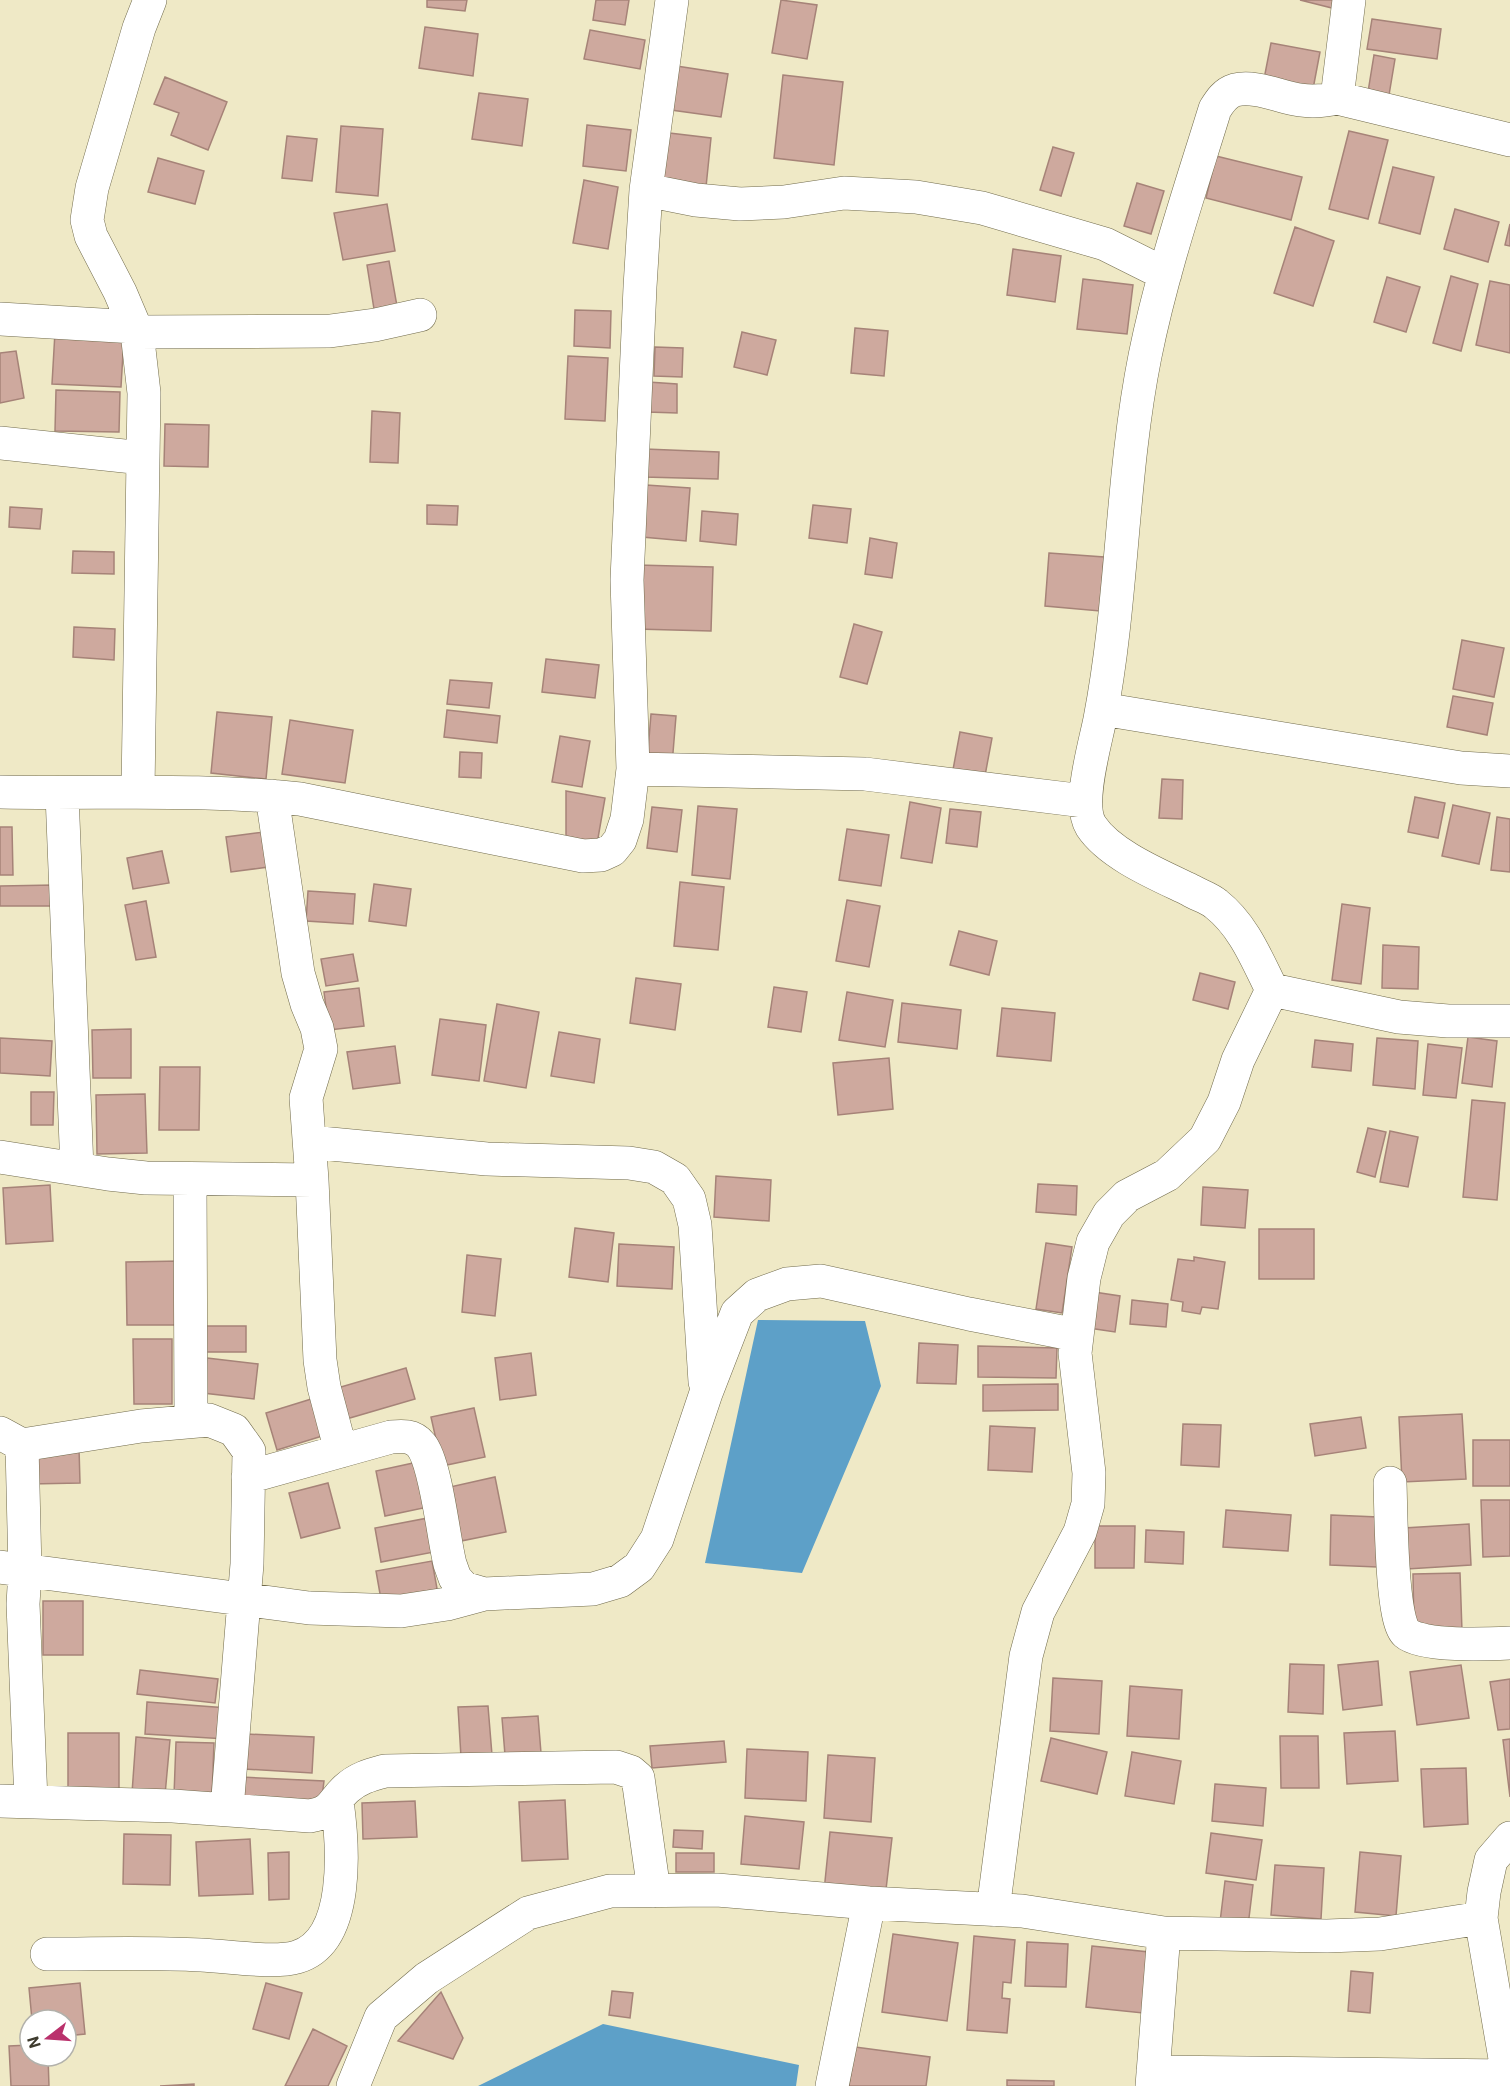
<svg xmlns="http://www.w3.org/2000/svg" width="1510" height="2086" font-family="Roboto,sans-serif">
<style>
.water{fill:#5da0c8}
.building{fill:#cea99e;stroke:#a68378;stroke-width:1.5}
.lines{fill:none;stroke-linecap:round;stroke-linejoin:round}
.street-casing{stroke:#716b4c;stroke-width:34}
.street{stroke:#fff;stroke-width:33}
</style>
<rect width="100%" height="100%" fill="#efe9c6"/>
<path class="water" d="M758,1320L865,1321L881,1386L802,1573L705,1563Z
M603,2024L799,2065L796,2086H478Z"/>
<path class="building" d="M427,0H467L465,11L427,7Z
M596,0H629L625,25L593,20Z
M781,0L817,5L807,59L772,53Z
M1300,0H1334L1332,8Z
M1372,19L1441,29L1437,59L1367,49Z
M425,27L478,34L473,76L419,68Z
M590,30L645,40L640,69L584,59Z
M1271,43L1320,52L1313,89L1264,79Z
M1374,55L1395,59L1388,101L1367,98Z
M670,65L728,74L721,117L664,109Z
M783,75L843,82L834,165L774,158Z
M165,77L227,102L208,150L171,135L179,113L154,104Z
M479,93L528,99L522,146L472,139Z
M587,125L631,130L626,171L583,166Z
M341,126L383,129L378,196L336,192Z
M1349,131L1388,140L1368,219L1329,209Z
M661,132L711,138L706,187L656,182Z
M287,136L317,139L312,181L282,178Z
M1053,147L1074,153L1061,196L1040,190Z
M1216,156L1302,177L1291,220L1206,198Z
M158,158L204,171L195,204L148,192Z
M1393,167L1434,177L1420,234L1379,223Z
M584,180L618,187L608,249L573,243Z
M1137,183L1164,191L1151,234L1124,226Z
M387,204L395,251L343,260L334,213Z
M1455,209L1499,222L1488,262L1444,249Z
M1510,224V246L1505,245Z
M1295,227L1334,241L1313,306L1274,293Z
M1013,249L1061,256L1055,302L1007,295Z
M389,261L397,306L374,309L367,265Z
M1451,276L1478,284L1461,351L1433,343Z
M1387,277L1420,287L1406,332L1374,322Z
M1083,279L1133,285L1127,334L1077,329Z
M1490,281L1510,285V353L1476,345Z
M575,310L611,311L610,348L574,346Z
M855,328L888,331L884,376L851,373Z
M55,332L124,336L121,387L52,384Z
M742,332L776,340L767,375L734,367Z
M655,347L683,348L682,377L654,376Z
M16,351L24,398L0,403V353Z
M568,356L608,358L605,421L565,419Z
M648,382L677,384V413L647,412Z
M56,390L120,392L119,432L55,431Z
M372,411L400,413L398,463L370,462Z
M165,424L209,425L208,467L164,466Z
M645,449L719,452L718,479L644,477Z
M646,485L690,488L686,541L642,537Z
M427,505L458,506L457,525L427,524Z
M813,505L851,509L847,543L809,538Z
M10,507L42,509L40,529L9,527Z
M702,511L738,514L736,545L700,541Z
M870,538L897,543L892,578L865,574Z
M73,551L114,552V574L72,573Z
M1049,553L1104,557L1100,611L1045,606Z
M637,565L713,567L711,631L636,629Z
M854,624L882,632L867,684L840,677Z
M74,627L115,629L114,660L73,657Z
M1462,640L1504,648L1494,697L1453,689Z
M546,659L599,665L595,698L542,692Z
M450,680L492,683L489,708L447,704Z
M1453,696L1493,703L1487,735L1447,727Z
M447,710L500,716L497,743L444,737Z
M217,712L272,717L266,779L211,773Z
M651,714L676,716L672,765L647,763Z
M290,720L353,730L345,783L282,774Z
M960,732L992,738L984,781L952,775Z
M560,736L590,741L582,787L552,782Z
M460,752L482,753L481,778L459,777Z
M1162,779L1183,780L1182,819L1159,818Z
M566,791L605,798L597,844L566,839Z
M1415,797L1445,803L1438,838L1408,832Z
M910,802L941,808L932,863L901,858Z
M1453,805L1490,813L1479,864L1442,856Z
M698,806L737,809L730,879L692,875Z
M652,807L682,810L677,852L647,848Z
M950,809L981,812L977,847L946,843Z
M1497,817L1510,819V872L1491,870Z
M0,827H12L13,875H0Z
M847,829L889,835L881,886L839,880Z
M264,832L268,867L231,872L226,837Z
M162,851L169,883L133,889L127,858Z
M680,882L724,887L718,950L674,946Z
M374,884L411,889L406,926L369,921Z
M54,885V906H0V886Z
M308,891L355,894L353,924L306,921Z
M847,900L880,906L869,967L836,961Z
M146,901L156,957L136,960L125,905Z
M1342,904L1370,908L1361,984L1332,980Z
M959,931L997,941L989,975L950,965Z
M1383,945L1419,947L1418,989L1382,988Z
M353,954L358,981L326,986L321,959Z
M1200,973L1235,982L1228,1009L1193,1000Z
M636,978L681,984L675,1030L630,1023Z
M774,987L807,992L801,1032L768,1027Z
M359,988L364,1026L329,1030L324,992Z
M847,992L893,1000L885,1047L839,1040Z
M902,1003L961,1010L957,1049L898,1042Z
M497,1004L539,1012L526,1088L484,1081Z
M1002,1008L1055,1013L1051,1061L997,1056Z
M440,1019L486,1025L479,1081L432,1075Z
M131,1029V1078H93L92,1030Z
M559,1032L600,1039L594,1083L551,1076Z
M1468,1037L1497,1041L1492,1087L1462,1083Z
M0,1038L52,1041L50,1076L0,1073Z
M1377,1038L1418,1041L1415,1089L1373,1085Z
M1315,1040L1353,1044L1351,1071L1312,1067Z
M1428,1044L1462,1048L1456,1098L1423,1095Z
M395,1046L400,1083L353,1089L347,1052Z
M889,1058L893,1109L838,1115L833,1063Z
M160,1067H200L199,1130H159Z
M31,1092H54L53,1125H31Z
M145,1094L147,1153L97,1154L96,1095Z
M1472,1100L1505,1103L1497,1200L1463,1197Z
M1368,1128L1386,1132L1375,1177L1357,1172Z
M1390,1131L1418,1137L1408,1187L1380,1182Z
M716,1176L771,1180L769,1221L714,1217Z
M1038,1184L1077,1186L1076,1215L1036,1212Z
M50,1185L53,1241L6,1244L3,1188Z
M1203,1187L1248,1190L1245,1228L1201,1225Z
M575,1228L614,1233L608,1282L569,1277Z
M1259,1229H1314V1279H1259Z
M1046,1243L1072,1247L1062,1313L1036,1309Z
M619,1244L674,1247L672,1289L617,1286Z
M467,1255L501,1259L495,1316L462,1312Z
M1194,1257L1225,1262L1218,1309L1202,1307L1200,1314L1182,1311L1183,1302L1171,1300L1178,1259L1194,1261Z
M181,1261L182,1325H127L126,1262Z
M1094,1292L1120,1296L1115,1332L1089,1328Z
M1132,1300L1168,1304L1166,1327L1130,1324Z
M200,1326H246V1352H200Z
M133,1339H172V1404H134Z
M919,1343L958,1345L956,1384L917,1383Z
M978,1346L1057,1348L1056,1378L978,1377Z
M531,1353L536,1395L500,1400L495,1358Z
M207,1358L258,1364L254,1399L203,1393Z
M406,1368L415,1399L343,1420L334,1389Z
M1058,1384V1410L983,1411V1385Z
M321,1396L332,1433L277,1450L266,1413Z
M474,1408L485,1457L442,1466L431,1417Z
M1462,1414L1466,1479L1402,1482L1399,1417Z
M1361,1417L1366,1448L1315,1456L1310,1424Z
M1183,1424L1221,1425L1219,1467L1181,1465Z
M990,1426L1035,1428L1032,1472L988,1470Z
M1473,1440H1510V1486H1473Z
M79,1448L80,1483L30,1484L29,1450Z
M418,1462L428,1507L385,1516L376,1471Z
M495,1477L506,1532L461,1541L450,1487Z
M328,1483L340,1528L301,1538L289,1493Z
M1481,1500H1510V1556L1483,1557Z
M1226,1510L1291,1515L1288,1551L1223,1547Z
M1331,1515L1378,1517L1377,1567L1330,1565Z
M428,1518L434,1552L381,1562L375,1528Z
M1469,1524L1471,1565L1407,1569L1404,1528Z
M1095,1526H1135L1134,1568H1095Z
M1146,1530L1184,1532L1183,1564L1145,1562Z
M432,1561L438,1594L382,1605L376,1571Z
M1460,1573L1462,1631L1414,1632L1413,1574Z
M43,1601H83V1655H43Z
M1378,1661L1382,1705L1343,1710L1338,1665Z
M1290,1664L1324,1665L1323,1714L1288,1712Z
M1461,1665L1469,1718L1417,1725L1410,1672Z
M140,1670L218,1679L215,1703L137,1694Z
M1053,1678L1102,1681L1099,1734L1050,1731Z
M1510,1679V1729L1498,1730L1490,1682Z
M1130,1686L1182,1690L1179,1739L1127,1736Z
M147,1702L228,1708L226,1739L145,1734Z
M488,1706L492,1755L461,1757L458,1707Z
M538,1716L541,1753L505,1755L502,1718Z
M1395,1731L1398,1781L1347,1784L1344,1733Z
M68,1733H119V1795H68Z
M246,1734L314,1737L312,1773L244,1769Z
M1280,1736H1318L1319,1788H1281Z
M136,1737L170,1740L165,1795L132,1793Z
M1051,1738L1107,1752L1097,1794L1041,1781Z
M1510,1739V1797L1503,1740Z
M724,1741L726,1762L652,1768L650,1746Z
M176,1742L214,1743L212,1796L174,1795Z
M747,1749L808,1752L806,1801L745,1798Z
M1132,1752L1181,1761L1174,1804L1125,1796Z
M828,1755L875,1758L871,1822L824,1818Z
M1466,1768L1468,1824L1424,1827L1421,1769Z
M241,1777L324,1781L321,1805L240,1798Z
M1215,1784L1266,1788L1263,1826L1212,1821Z
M565,1800L568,1859L522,1861L519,1802Z
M415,1801L417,1837L363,1839L362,1803Z
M745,1816L804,1822L799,1869L741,1864Z
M674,1830L703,1831L702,1849L673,1847Z
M830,1832L892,1838L885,1898L824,1891Z
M1211,1833L1262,1840L1256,1880L1206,1873Z
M124,1834L171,1835L170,1885L123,1884Z
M250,1839L253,1894L199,1896L196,1842Z
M289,1852V1899L269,1900L268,1853Z
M1360,1852L1401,1856L1396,1916L1355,1912Z
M676,1853H714V1872H676Z
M1275,1865L1324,1868L1321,1919L1271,1915Z
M1225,1881L1253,1885L1248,1926L1220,1922Z
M893,1934L958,1943L947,2021L882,2012Z
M974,1936L1015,1940L1011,1983L1003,1982L1002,1998L1010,1999L1007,2033L967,2030Z
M1027,1942L1068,1944L1066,1987L1025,1986Z
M1092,1946L1149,1952L1143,2013L1086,2007Z
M1351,1971L1373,1973L1370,2013L1348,2011Z
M80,1983L85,2034L66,2036V2020H32L29,1988Z
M266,1983L302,1993L289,2039L253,2029Z
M612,1991L633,1993L630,2018L609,2015Z
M441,1992L463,2038L453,2059L398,2041Z
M313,2029L347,2046L328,2086H285Z
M30,2045V2056H48L49,2086H11L9,2046Z
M855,2047L930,2057L926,2086H849Z
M1007,2080L1054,2081V2086H1007Z
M194,2084V2086H160Z"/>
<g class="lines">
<g class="street-casing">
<path id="street" d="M1337,98L1510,140
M646,190L696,200L740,204L784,202L844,193L916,197L982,208L1105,244L1165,274
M0,319L135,327
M137,332L330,331L375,325L420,315
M0,443L143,458
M1102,709L1461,768L1510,771
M633,769L865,774L1084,801
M138,791L144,393L137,332L120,292L91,236L87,220L92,188L139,28L150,0
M0,792C100,794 200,788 300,799L583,856L601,855L612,850L620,840L627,819L633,769L627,580L640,287L646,190L672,0
M62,794L77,1169
M272,796L298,973L307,1004L317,1028L321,1049L306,1098L312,1180L320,1360L324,1387L341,1451
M1272,990C1257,960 1244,926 1216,904C1209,898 1198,895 1190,890C1159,875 1110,855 1091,826C1077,804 1095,745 1100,719C1123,600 1121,476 1145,356C1162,272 1190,190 1215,109C1220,101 1225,93 1235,90C1255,85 1280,97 1300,100C1313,102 1324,101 1337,98L1349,0
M310,1142L487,1159L629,1163L654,1167L675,1179L689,1199L695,1225L705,1382
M0,1157L108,1174L146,1178L312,1180
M190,1179L191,1421
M0,1433L22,1445L25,1571L23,1604L31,1801
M22,1445L141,1426L209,1420L234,1430L249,1451L247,1564L227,1809
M248,1477L391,1437C402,1436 413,1435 421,1445C436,1463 443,1536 450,1564L455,1578L464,1588L484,1594L593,1589L620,1581L639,1567L657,1539L706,1393L737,1313L757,1295L787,1284L821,1281L969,1314L1077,1335
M1390,1483C1391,1507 1391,1621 1406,1633C1422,1647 1488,1644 1510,1643
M0,1567L309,1608L401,1611L447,1604L484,1594
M0,1801L173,1806L310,1816C333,1812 331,1803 346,1789C358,1778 370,1775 385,1771L616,1767L631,1772L638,1778L654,1891
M993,1910L1026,1656L1038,1612L1080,1532L1088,1504L1089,1473L1075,1353L1084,1278L1093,1242L1109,1214L1127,1196L1167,1175L1205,1139L1224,1102L1238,1060L1272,990L1399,1017L1448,1021H1510
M1481,1918L1484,1892L1491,1860L1510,1838
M47,1954C98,1954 150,1952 201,1955C227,1956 274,1964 297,1957C351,1941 343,1844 337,1801
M1153,2072L1508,2076V2086
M353,2086L381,2017L427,1978L528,1913L610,1891L717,1890L869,1903L1022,1911L1164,1933L1327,1936L1380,1934L1481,1918L1508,2076H1510
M832,2086L869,1903
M1152,2086L1164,1933"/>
</g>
<use href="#street" class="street"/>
</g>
<g transform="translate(48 2038) rotate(253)"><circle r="28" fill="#ffffff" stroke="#b2b1ab" stroke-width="1.5"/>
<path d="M0-4.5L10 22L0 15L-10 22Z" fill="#ba316c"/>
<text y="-9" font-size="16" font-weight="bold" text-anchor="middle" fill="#3e3b2e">N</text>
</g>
</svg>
